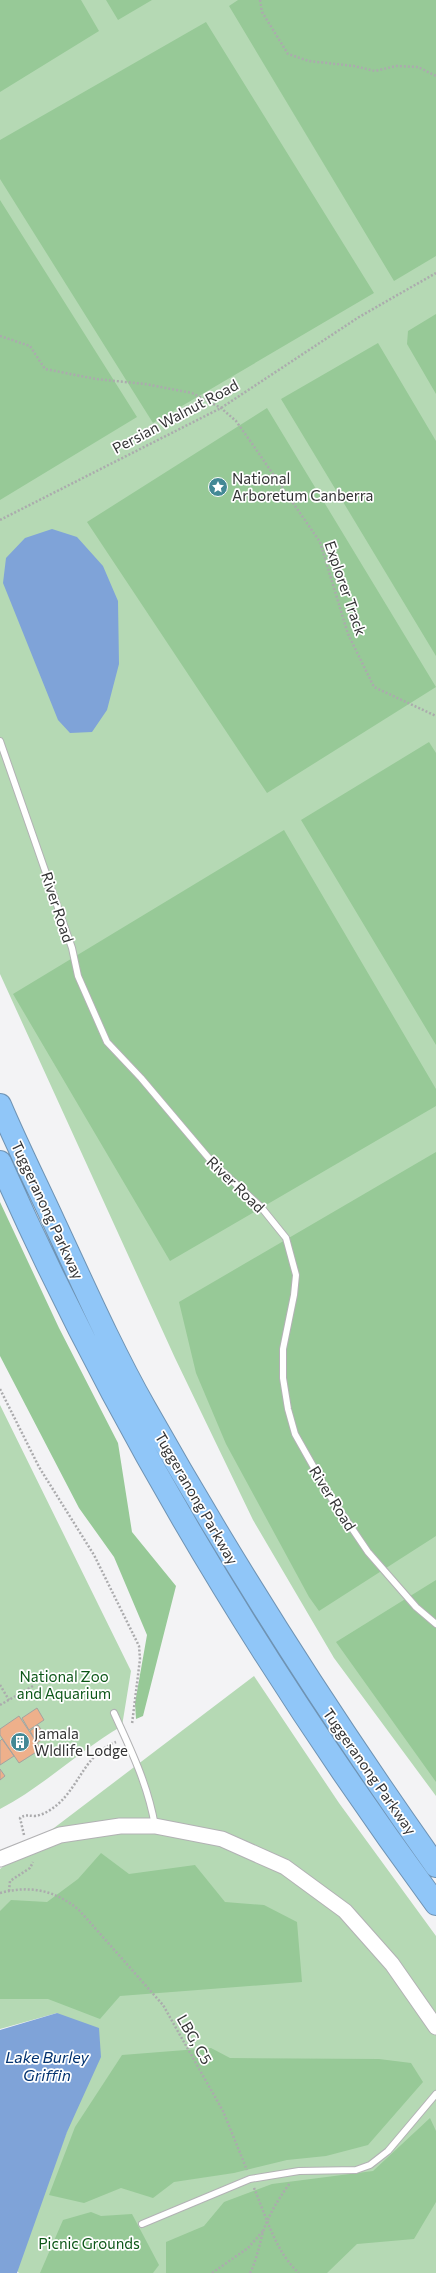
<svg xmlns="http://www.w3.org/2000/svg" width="436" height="2273" font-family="Commissioner,sans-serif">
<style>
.green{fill:#b5d9b4}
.forest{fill:#97c997}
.water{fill:#7fa3d8}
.building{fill:#eeb08b;stroke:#a4a2a1}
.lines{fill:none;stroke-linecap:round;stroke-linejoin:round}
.service-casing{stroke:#b2b2b4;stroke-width:8}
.tertiary-casing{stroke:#b2b2b4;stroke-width:17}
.motorway-casing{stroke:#6f93b3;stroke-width:24}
.path{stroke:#ababad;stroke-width:2.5;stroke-dasharray:2 2;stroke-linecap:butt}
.service{stroke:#fff;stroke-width:6}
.tertiary{stroke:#fff;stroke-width:15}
.motorway{stroke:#90c6f8;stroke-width:22}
.labels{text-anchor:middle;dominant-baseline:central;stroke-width:3.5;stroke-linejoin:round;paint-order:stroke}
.street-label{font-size:15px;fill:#333334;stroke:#fff}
.poi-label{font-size:15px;fill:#333334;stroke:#fff;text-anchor:start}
.park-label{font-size:15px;fill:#0c5617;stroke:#fff}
.water-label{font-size:16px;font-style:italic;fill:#023270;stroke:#fff}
</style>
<rect width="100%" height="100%" fill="#f3f3f5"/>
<path class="green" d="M0,0H436V1796L334,1658L253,1520L175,1358L0,974Z
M0,1405L131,1671L122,1726C79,1751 44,1786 0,1809Z
M254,1676L339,1803L436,1936V2273H19L17,2271L43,2195L86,2080L57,2013L0,2029V1869Z"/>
<path class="forest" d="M0,0H81L99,31L0,92Z
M106,0H152L118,20Z
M238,0H436V256L394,281L229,6Z
M206,22L374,293L153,423L0,179V140Z
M0,200L137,417L0,500Z
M436,314V394L407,344L408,331Z
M378,343L436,441V656L281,399Z
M267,408L436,687L267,793L87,522Z
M429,742L436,753V1045L301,820Z
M284,830L436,1089V1106L170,1261L13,994Z
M436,1152V1536L319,1611L309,1597L226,1444L196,1373L179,1302Z
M0,1202L59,1328L118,1443L132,1532L176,1586L143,1716L136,1719L135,1703L147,1635L114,1557L79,1508L0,1356Z
M436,1580V1782L336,1642Z
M101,1853L129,1874L195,1865L225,1902L264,1905L297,1922L302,1982L120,1996L100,2019L48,1999H0V1911L11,1900L47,1902L78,1879Z
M211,2048L230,2058L379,2059L411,2063L423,2082L368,2145L326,2156L287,2160L234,2173L174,2182L153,2198L121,2188L84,2203L49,2195L75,2127L122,2055Z
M430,2118L436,2131V2202L414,2239L357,2244L327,2273H166V2242L204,2226L224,2202L272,2184L373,2171Z
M91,2212L101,2216L132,2214L159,2265L153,2273H40L63,2220Z"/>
<path class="water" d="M52,529L77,537L103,566L118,601L119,664L107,710L92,732L70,733L58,720L3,583L6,558L25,538Z
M57,2013L99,2028L101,2057L67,2132L17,2273H0V2030Z"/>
<path class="building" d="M37,1708L44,1720L29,1730L22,1718Z
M19,1716L41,1749L19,1763L0,1735V1729Z
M38,1725L46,1737L37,1743L30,1731Z
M2,1739L14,1756L0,1765V1741Z
M0,1769L5,1776L0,1780Z"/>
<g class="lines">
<g class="service-casing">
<path id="service" d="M0,741L72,948L78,976L107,1042L141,1078L212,1162L261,1207L286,1238L296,1275L294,1295L283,1349V1378L288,1409L295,1434L330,1496L368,1552L416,1607L436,1624
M114,1713C131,1750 148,1785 155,1826
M142,2224L250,2179L299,2171L356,2170L370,2165L388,2151L436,2094"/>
</g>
<g class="tertiary-casing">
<path id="tertiary" d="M0,1859L60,1835L120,1826H155L222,1839L285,1867L345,1911L392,1964L436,2027"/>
</g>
<g class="motorway-casing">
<path id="motorway" d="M0,1105C17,1145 36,1183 54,1222C83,1284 111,1348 145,1408C234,1566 331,1718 436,1866
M0,1162C116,1425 266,1672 436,1904"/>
</g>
<path class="path" d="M260,0L262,12L288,54L309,61L354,66L375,71L396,66L418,67L436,76
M0,336L30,346L45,369L96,379L145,384L192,393L221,408L236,421L253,445L320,542L348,634L374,687L436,716
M0,520L221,408L359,317L436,273
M0,1389L39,1467L94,1555L139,1646L140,1659L132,1724
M0,1685L9,1700
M0,1705L33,1686
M24,1835L20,1818C26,1814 29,1816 35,1816C43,1815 51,1810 57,1805C81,1784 84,1755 116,1742
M9,1891L10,1881L30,1868L33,1862
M0,1893C30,1885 55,1890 79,1910L163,2005L223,2111L247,2170
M254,2188C266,2216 276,2253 299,2273
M212,2273L248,2248L263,2231
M250,2273C257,2259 259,2246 263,2232C269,2214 279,2198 290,2183"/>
<use href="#service" class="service"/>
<use href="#tertiary" class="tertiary"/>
<use href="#motorway" class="motorway"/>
</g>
<defs>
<g id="sight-disc" transform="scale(1)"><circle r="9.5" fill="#438895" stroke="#fff"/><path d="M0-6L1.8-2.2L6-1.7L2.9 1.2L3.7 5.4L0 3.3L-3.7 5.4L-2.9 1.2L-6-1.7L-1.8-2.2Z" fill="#fff"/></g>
<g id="building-disc" transform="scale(1)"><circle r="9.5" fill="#438895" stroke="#fff"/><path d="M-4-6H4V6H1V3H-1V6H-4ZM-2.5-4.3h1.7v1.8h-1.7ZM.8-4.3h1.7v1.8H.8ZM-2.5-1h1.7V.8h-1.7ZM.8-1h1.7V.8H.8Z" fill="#fff"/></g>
</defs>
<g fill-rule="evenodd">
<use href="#sight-disc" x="218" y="487"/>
<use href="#building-disc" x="20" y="1742"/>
</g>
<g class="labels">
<g class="street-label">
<text transform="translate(175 416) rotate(-28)">Persian Walnut Road</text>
<text transform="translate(346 588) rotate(71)">Explorer Track</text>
<text transform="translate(58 907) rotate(72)">River Road</text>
<text transform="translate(236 1184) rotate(44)">River Road</text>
<text transform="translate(48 1210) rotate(65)">Tuggeranong Parkway</text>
<text transform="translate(197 1498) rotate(60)">Tuggeranong Parkway</text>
<text transform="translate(333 1498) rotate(58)">River Road</text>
<text transform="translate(370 1771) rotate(55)">Tuggeranong Parkway</text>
<text transform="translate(195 2039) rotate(60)">LBG, C5</text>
</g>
<g class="poi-label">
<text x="232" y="478">National<tspan x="232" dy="17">Arboretum Canberra</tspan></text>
<text x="34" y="1733">Jamala<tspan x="34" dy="17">Wldlife Lodge</tspan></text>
</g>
<g class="park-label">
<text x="64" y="1676">National Zoo<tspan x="64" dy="17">and Aquarium</tspan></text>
<text x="89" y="2243">Picnic Grounds</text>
</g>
<g class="water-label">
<text x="47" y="2056">Lake Burley<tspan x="47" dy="18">Griffin</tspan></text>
</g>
</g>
</svg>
